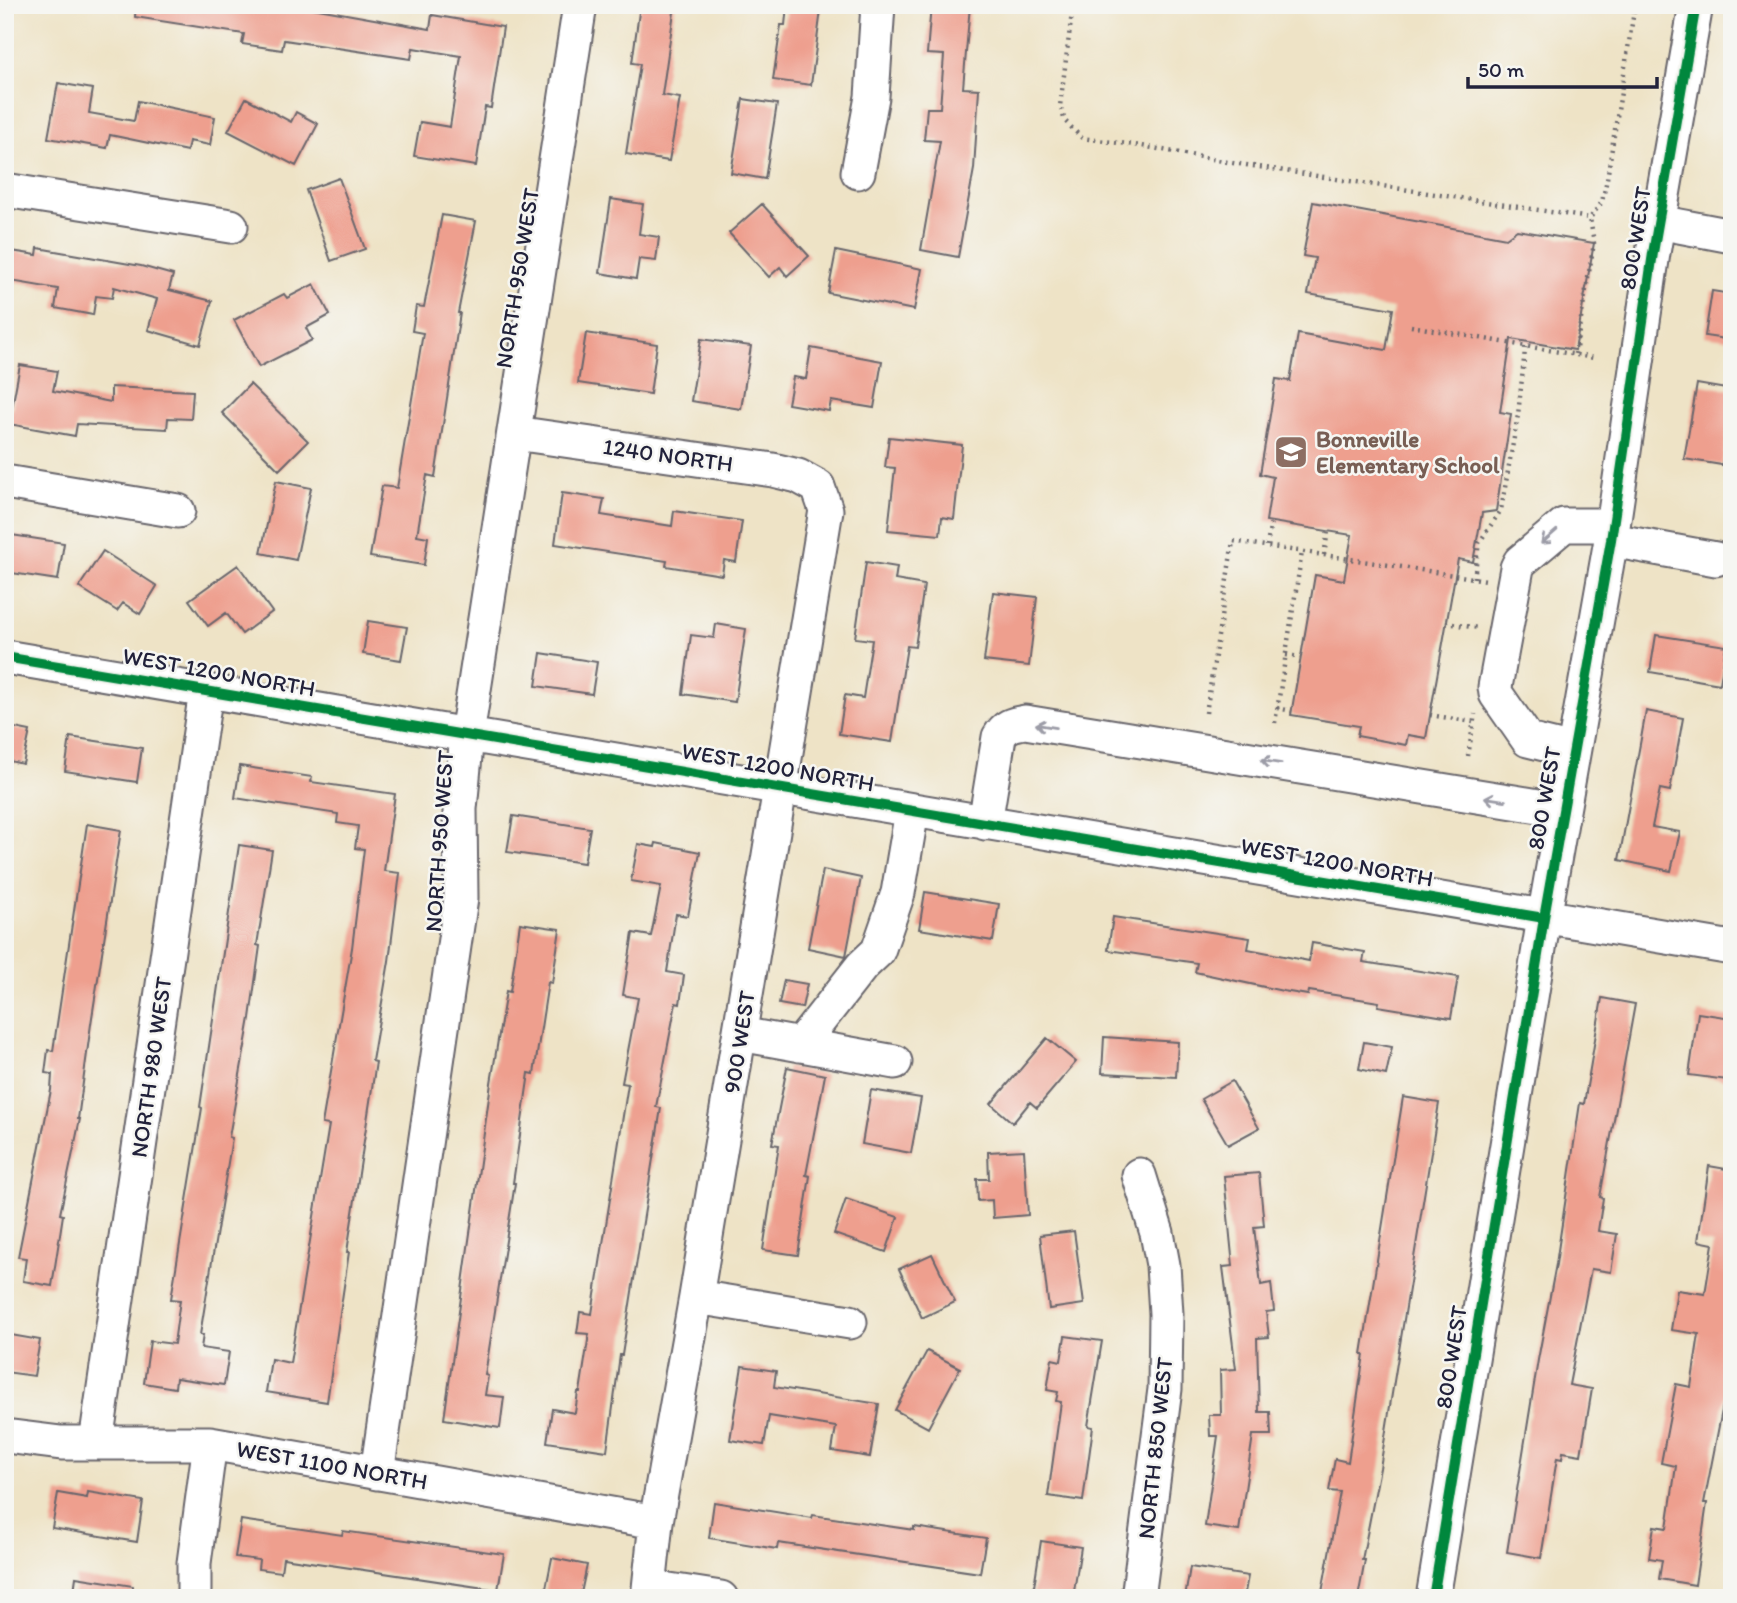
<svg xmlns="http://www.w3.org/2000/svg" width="1737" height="1603" font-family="Itim,sans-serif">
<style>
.building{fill:#ee9f8e}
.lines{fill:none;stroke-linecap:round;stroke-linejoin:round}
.minor-casing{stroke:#69666c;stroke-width:37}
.path{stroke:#69666c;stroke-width:4.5;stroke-dasharray:2 5;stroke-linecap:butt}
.minor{stroke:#fff;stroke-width:33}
.cycleway-casing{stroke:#f6f6f2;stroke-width:15}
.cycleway{stroke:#00873e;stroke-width:10}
.oneway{stroke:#9c9ca7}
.labels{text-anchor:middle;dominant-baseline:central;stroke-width:5;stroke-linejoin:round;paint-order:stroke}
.street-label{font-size:23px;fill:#22223b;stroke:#f6f6f2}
.education-label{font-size:23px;font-weight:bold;fill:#785e54;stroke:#f6f6f2;text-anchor:start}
</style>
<rect width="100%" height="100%" fill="#f6f6f2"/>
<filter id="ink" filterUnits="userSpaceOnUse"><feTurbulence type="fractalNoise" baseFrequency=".0143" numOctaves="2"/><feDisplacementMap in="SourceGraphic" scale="14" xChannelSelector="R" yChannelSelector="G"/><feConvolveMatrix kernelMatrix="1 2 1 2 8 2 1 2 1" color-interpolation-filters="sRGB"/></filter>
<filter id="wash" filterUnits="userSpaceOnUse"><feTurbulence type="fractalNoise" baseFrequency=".00686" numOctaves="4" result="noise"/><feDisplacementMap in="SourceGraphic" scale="28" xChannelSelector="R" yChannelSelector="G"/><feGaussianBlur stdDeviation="1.57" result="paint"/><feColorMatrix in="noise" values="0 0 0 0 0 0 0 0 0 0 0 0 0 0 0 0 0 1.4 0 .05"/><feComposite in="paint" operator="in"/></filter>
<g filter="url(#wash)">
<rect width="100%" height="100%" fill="#eee3c6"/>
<g id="blocks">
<path class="building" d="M136,5H296L430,29L432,15L503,27L491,108L485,107L476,166L414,156L420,122L450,127L461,56L413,48L411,59L284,40L282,50L242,44L244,34L135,17Z
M640,5H675L662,95L680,98L669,161L626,154L640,64L632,63Z
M931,5H970L963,88L979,89L974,169L958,257L921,250L940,141L924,140L927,108H940L944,55L927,54Z
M787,6L821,10L811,85L773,80L781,25H785Z
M58,83L93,89L89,113L134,121L138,101L215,117L210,145L189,141L187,151L110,135L107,148L48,138Z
M246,98L291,122L296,112L318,124L296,166L228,131Z
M743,99L777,104L765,179L731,173Z
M339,178L365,249L331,261L306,190Z
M611,199L643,204L639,234L659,237L656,261L639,259L636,279L600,273Z
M1313,202L1506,238L1517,230L1594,243L1575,350L1511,339L1500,412L1511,414L1496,511L1482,513L1473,562L1458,559L1426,738L1408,735L1406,745L1357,736L1359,726L1291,715L1315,575L1344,580L1352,535L1266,521L1273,477L1260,474L1276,379L1290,381L1298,334L1386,350L1393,309L1308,294L1315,258L1303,256Z
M762,204L809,256L787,276L780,267L769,277L729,233Z
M442,215L476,221L458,313H460L435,477L427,475L417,535L428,537L424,565L370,557L382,486L397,488L423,333L412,331L416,306L424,307Z
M38,248L141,266L173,275L169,290L212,301L200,345L148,330L157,299L114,287L112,298L96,296L93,315L55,308L58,289L5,280V250L37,255Z
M836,251L922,269L914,310L828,293Z
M314,284L330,315L306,328L312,340L259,367L234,320L284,294L287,298Z
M1712,291L1732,294V340L1705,336Z
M586,333L657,344L650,394L578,383Z
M701,339L751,346L741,409L691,401Z
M811,348L882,361L874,408L831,401L829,411L788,404L793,377L806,379Z
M20,365L57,371L53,391L111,402V387L193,391L191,419L168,418L167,429L77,424L75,436L9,424Z
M250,384L308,441L279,470L222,413Z
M1697,384L1732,390V408L1722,465L1684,459Z
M889,437L962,445L954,519L942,517L940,535L888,530L895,468L885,467Z
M276,481L311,488L296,560L261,553Z
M562,493L604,499L601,515L672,526L674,511L742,521L736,562L724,560L722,575L666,566L667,561L555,544Z
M5,534L64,543L58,580L5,572Z
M103,551L157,586L140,614L123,603L117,611L79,587Z
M866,562L897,567L895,580L924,585L915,647L907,646L892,742L839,734L845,695L863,698L872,640L855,638Z
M238,565L272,612L242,634L226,613L208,626L189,600Z
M993,592L1037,597L1029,666L984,661Z
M368,621L407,627L401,660L363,654Z
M716,624L746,629L735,702L683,694L691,635L714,638Z
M1656,635L1726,646L1720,684L1650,672Z
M541,653L597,662L592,694L536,686Z
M1646,711L1683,718L1670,791L1660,789L1652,827L1680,832L1671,871L1619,860Z
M5,726L30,731L23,764L5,760Z
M70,737L142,748L137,782L65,771Z
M240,766L312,777L311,782L395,794L384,871L400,873L389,961L372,1061L376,1062L347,1252H349L327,1402L266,1392L271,1359L290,1363L329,1125L322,1124L352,948L364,849L355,848L358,826L337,823L338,814L235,798Z
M513,816L590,828L584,863L507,852Z
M87,824L121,830L91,1024L78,1119H80L60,1214L63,1215L52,1286L23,1281L26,1258L18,1257L51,1090L52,1074L45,1073L48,1050L53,1051Z
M656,843L700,852L688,916L676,914L667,972L684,975L680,1004L676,1003L656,1107L661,1108L622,1355H620L607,1451L547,1442L552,1409L575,1413L578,1392H580L589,1334L577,1333L580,1312L592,1314L628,1084L622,1083L638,998L623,995L633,933L651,936L661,886L631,881L638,844L655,847Z
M239,845L272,850L257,945L260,946L250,1018L229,1137L232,1138L200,1335H203L201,1348L229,1352L224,1385L176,1378L175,1388L144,1383L150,1341L174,1344L180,1300L171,1299L202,1108L200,1107Z
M823,870L861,878L846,956L808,948Z
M925,892L999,904L993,941L919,929Z
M1113,917L1250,938L1248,949L1309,961L1312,943L1365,952L1363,962L1458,977L1451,1018L1378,1006L1379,1002L1309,991L1308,995L1283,991L1195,972L1197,963L1108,950Z
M520,923L560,929L552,983L548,982L534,1074L529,1073L513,1183H515L485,1375L488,1376L485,1395L504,1397L500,1428L444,1419L491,1083L506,991L510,992Z
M784,980L807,984L802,1008L779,1004Z
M1602,998L1635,1004L1600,1197L1603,1198L1598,1231L1617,1234L1611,1272L1591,1269L1569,1385L1592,1389L1581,1455L1563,1452L1562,1459L1557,1458L1541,1558L1507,1552L1538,1360L1556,1264L1580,1103L1584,1104Z
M1698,1013L1732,1018V1060L1730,1059L1727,1080L1689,1075Z
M1104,1037L1178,1042L1176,1077L1102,1073Z
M1047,1038L1076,1062L1037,1108L1030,1102L1013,1123L991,1104Z
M1364,1042L1392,1047L1386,1075L1359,1069Z
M787,1067L825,1075L806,1175L810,1176L798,1255L763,1250L779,1145L772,1144Z
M1232,1081L1259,1128L1228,1145L1201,1099Z
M871,1090L921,1098L911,1153L862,1144Z
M1403,1097L1439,1103L1380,1468L1362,1560H1365L1358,1598H1321L1340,1492L1329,1491L1335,1459L1348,1462L1364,1354H1362Z
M1024,1150L1028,1215L993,1218L992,1200L978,1201L977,1179H989L988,1152Z
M1709,1166L1732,1170V1359L1704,1503H1707L1695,1585L1659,1579L1662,1560L1649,1558L1654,1526L1667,1528L1676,1466L1661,1463L1676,1384L1691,1387L1699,1334L1671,1330L1677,1290L1705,1294L1713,1244L1698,1241Z
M1259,1173L1264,1226L1254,1227L1261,1285L1271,1283L1274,1311L1266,1312L1269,1337L1257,1338L1259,1412H1270L1271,1435H1253L1239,1531L1205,1526L1218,1436H1210L1209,1415H1221L1220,1370L1236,1369L1223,1267L1233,1266L1224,1176Z
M846,1199L898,1217L886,1252L834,1234Z
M1074,1231L1084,1304L1049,1309L1040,1235Z
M932,1254L955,1302L922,1318L899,1269Z
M5,1334L40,1340L34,1376L5,1372Z
M1065,1336L1102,1341L1088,1426L1093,1427L1083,1501L1048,1496L1061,1402L1056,1401L1058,1392L1047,1390L1052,1359L1061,1361Z
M927,1351L960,1368L928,1428L895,1410Z
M742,1366L776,1371L774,1387L879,1404L870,1457L832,1451L836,1427L769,1416L764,1445L730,1440Z
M88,1492L143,1501L137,1542L52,1528L58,1493L87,1498Z
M714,1502L812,1518L813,1515L914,1530V1527L986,1538L980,1573L778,1543L777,1549L709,1538Z
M241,1520L342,1535L343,1531L504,1554L498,1590L283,1558L281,1572L258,1569L259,1560L235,1557Z
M1041,1541L1081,1547L1073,1598L1033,1593Z
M552,1558L587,1565L580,1598H544Z
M1190,1567L1248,1576L1244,1598H1185Z
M76,1577L133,1586L132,1598H73Z"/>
</g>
</g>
<g filter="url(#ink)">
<use href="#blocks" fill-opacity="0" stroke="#69666c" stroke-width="2"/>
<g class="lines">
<g class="minor-casing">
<path id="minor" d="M858,172L872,97L878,5
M5,190L231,226
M1658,222L1732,236
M515,433L773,470L798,476L818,487L826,510L696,1297L656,1522L648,1598
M5,482L178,511
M1611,540L1716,559
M5,657L1732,948
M1573,751L1528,740L1496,694L1495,687L1517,568L1520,562L1564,525H1613
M985,823L999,737C1005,726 1012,724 1025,722L1563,810
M740,1034L895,1062
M800,1045L862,966L878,951L898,893L912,811
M696,1297L850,1322
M5,1436L61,1443H210L656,1522
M96,1442L206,691
M377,1473L461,898L460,809L467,735L580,5
M650,1587L721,1598
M194,1598V1563L210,1443
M1138,1598L1165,1389L1166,1314L1163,1265L1157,1233L1139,1175
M1433,1598L1544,918L1611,540L1653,253L1696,5"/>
</g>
<path class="path" d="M1073,5L1060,106L1065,121L1082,138L1142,146L1233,163L1590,218
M1411,326L1594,358
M1575,354L1594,243L1590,218L1602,202L1607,179L1635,5
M1267,546L1271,521
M1324,555L1328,531
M1474,578L1479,543L1501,510L1518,415L1526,341
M1446,623L1478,628
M1286,655L1301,657
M1277,708L1292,711
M1206,713L1233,541L1486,580
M1430,715L1473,722
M1275,723L1302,552
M1468,756L1475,714"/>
<use href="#minor" class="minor"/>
<g class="cycleway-casing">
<path id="cycleway" d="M5,657L1544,918
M1433,1598L1544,918L1611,540L1653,253L1696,5"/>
</g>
<use href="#cycleway" class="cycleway"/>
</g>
<defs><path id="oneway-shaft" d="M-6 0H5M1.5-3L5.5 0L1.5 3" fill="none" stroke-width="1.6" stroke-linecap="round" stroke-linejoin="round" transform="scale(1.75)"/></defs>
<g class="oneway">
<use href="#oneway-shaft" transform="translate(1549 537) rotate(139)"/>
<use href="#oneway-shaft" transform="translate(1046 726) rotate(-171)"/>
<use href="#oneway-shaft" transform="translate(1271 762) rotate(-171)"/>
<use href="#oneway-shaft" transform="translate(1495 799) rotate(-171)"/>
</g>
</g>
<defs>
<g id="school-square" transform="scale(1.75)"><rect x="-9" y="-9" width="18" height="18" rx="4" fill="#8d6e63" stroke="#f6f6f2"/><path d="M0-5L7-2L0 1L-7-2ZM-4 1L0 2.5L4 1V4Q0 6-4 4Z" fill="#fff"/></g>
</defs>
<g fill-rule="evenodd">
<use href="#school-square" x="1291" y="452"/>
</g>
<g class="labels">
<g class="street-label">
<text transform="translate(1635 238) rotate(-81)">800 WEST</text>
<text transform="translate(517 278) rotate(-81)">NORTH 950 WEST</text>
<text transform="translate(668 455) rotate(8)">1240 NORTH</text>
<text transform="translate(219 672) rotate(10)">WEST 1200 NORTH</text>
<text transform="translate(778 767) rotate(10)">WEST 1200 NORTH</text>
<text transform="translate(1544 798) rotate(-80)">800 WEST</text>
<text transform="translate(439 841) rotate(-86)">NORTH 950 WEST</text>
<text transform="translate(1337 862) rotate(10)">WEST 1200 NORTH</text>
<text transform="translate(739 1042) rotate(-81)">900 WEST</text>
<text transform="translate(151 1067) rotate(-82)">NORTH 980 WEST</text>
<text transform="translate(1451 1357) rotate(-81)">800 WEST</text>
<text transform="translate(1155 1448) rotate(-84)">NORTH 850 WEST</text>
<text transform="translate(332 1465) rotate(10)">WEST 1100 NORTH</text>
</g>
<g class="education-label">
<text x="1316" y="439">Bonneville<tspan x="1316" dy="26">Elementary School</tspan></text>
</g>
</g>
<rect width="1737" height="1603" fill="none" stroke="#f6f6f2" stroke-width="28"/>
<path d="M1468 77v10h189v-10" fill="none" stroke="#22223b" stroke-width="3.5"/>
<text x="1478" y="77" font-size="21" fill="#22223b" stroke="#f6f6f2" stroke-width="5" paint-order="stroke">50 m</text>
</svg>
